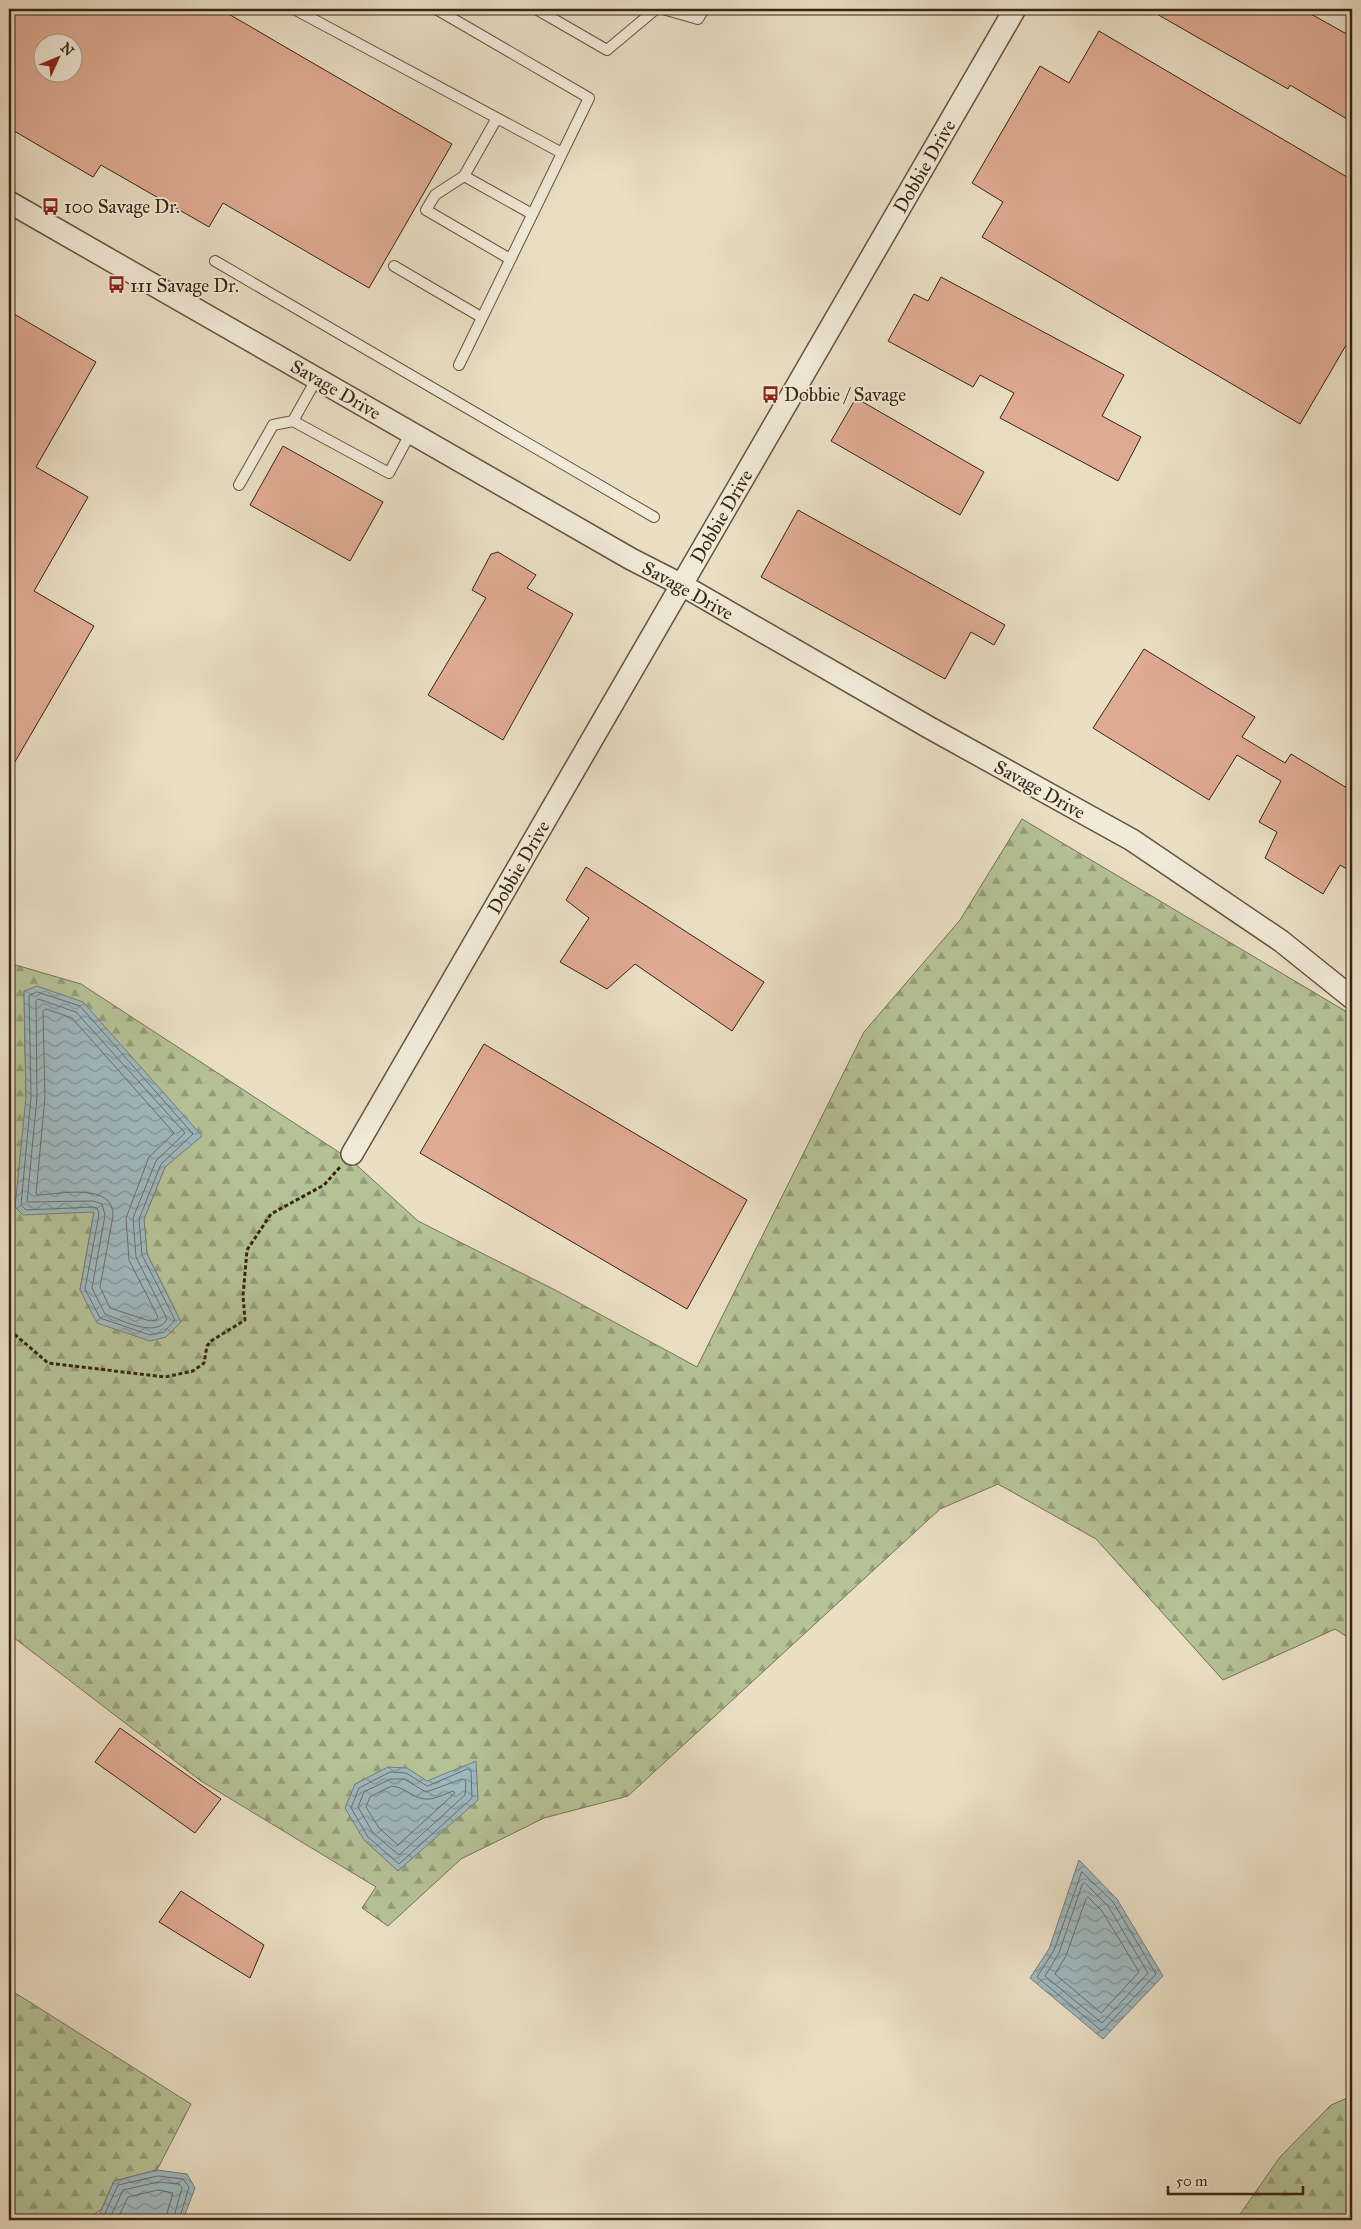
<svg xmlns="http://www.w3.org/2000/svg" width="1361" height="2229" font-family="'IM FELL Great Primer',serif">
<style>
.forest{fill:url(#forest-firs);stroke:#767354;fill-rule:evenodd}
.water{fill:url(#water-waves);stroke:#757d7a}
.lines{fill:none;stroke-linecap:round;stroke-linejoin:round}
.shore{stroke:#6b6e68;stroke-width:1}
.building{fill:#dfab93;stroke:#382411;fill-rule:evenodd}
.service-casing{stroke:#64533e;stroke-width:12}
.minor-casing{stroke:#64533e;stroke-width:24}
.path{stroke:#382411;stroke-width:3;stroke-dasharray:4 2.5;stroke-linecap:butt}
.service{stroke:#f1ead9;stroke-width:10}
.minor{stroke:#f1ead9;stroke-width:21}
.labels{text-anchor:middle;stroke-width:4;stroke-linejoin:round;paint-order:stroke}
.street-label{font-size:19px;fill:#382411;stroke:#f1ead9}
.poi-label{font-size:19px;fill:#382411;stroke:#f1ead9;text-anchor:start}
</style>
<defs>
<pattern id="forest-firs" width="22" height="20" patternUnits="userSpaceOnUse" patternTransform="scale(1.25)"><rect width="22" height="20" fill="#b5c296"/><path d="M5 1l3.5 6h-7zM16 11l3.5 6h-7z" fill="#949d79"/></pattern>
<pattern id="water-waves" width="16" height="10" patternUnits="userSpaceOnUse" patternTransform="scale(1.25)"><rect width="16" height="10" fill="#9eb9c0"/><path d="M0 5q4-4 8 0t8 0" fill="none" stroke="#82969b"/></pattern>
</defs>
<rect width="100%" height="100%" fill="#eadfc5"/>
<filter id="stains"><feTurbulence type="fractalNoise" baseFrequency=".004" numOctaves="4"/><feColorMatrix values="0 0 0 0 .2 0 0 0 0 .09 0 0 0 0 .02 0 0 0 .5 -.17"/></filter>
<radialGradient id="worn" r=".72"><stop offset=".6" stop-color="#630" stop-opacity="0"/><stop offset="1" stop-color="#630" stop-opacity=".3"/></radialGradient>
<!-- forest -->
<path class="forest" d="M1022 819 1352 1015V1640L1335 1629 1223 1680 1096 1539 998 1484 940 1509 628 1796 544 1818 461 1859 388 1926 362 1908 376 1887 201 1781 9 1634V963L81 984 351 1160 418 1221 557 1291 697 1367 864 1032 960 920ZM24 991 165 1167 144 1219 147 1254 181 1322 80 1290 94 1212 26 1097Z
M9 1989 191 2104 157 2170 114 2181 101 2210 85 2220H9Z
M1352 2096V2220H1236L1280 2157 1331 2105Z"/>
<!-- water -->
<path class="water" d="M37 986 83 1002 202 1136 165 1167 144 1219 147 1254 181 1322 166 1337 150 1341 97 1323 80 1290 94 1212 23 1215 15 1207 26 1097 24 991Z
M476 1761 478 1800 398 1871 364 1840 345 1808 355 1784 388 1767 407 1768 427 1781Z
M1079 1860 1117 1899 1163 1976 1103 2039 1030 1978 1049 1949Z
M157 2170 187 2174 195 2188 183 2220H97L114 2181Z"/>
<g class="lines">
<!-- shore -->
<path class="shore" d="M37 992 80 1006 193 1134 161 1164 139 1219 142 1255 175 1320 164 1332 150 1335 100 1318 85 1289 99 1214 97 1208 93 1207 26 1210 21 1205 31 1097 29 996Z
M38 999 76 1012 185 1133 156 1161 133 1218 136 1257 167 1319C157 1339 121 1320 105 1314L92 1288 105 1215 102 1204 93 1201 27 1202 37 1097 36 1001Z
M46 1009 72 1018 174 1133 149 1157 126 1218 129 1260 158 1317 156 1320 150 1321 110 1308 100 1287 113 1216C114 1182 60 1194 38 1195L36 1194 45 1097 43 1012Z
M468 1769 471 1771 472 1798 399 1864 368 1837 351 1808 359 1788 390 1772 406 1773 427 1786Z
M391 1779H404L426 1792 462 1779 466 1781 465 1795 399 1855 373 1833 358 1807 364 1792Z
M392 1786C406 1787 415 1801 430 1799 437 1798 445 1794 453 1791L455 1793 398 1845 379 1828 366 1807 370 1797Z
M1082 1872 1113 1902 1156 1974 1102 2031 1037 1977 1054 1950Z
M1085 1883 1108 1906 1148 1973 1102 2023 1045 1976 1059 1953 1082 1885Z
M1088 1897 1102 1911 1139 1972 1101 2013 1055 1974 1066 1956 1086 1899Z
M102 2220 118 2185 158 2176 183 2179 189 2187 179 2220
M109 2220 123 2190 158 2182 179 2184 182 2188 173 2220
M117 2220 128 2197 158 2190 173 2193 165 2220"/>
</g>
<!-- building -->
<path class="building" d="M9 9H220L452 144 369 288 223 203 209 227 101 165 93 177 9 128ZM42 42H72V72H42Z
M1148 9H1302L1352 37V122L1290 85 1288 89Z
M1099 31 1352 180V335L1300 424 982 237 1003 202 972 183 1040 66 1069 83Z
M941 277 1124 375 1102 416 1141 437 1118 481 1000 418 1014 393 980 375 973 387 888 341 914 294 928 301Z
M9 311 96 362 36 467 88 497 34 591 94 626 9 772Z
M856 398 984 472 960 515 831 441Z
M283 446 383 502 350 561 250 505Z
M798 510 1005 625 994 645 971 632 945 679 761 577Z
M498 552 536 575 527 588 573 614 503 740 428 695 486 598 472 590 491 554Z
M1144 649 1255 717 1242 737 1285 763 1291 754 1352 791V872L1340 865 1323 894 1265 858 1277 832 1259 822 1281 781 1237 755 1209 800 1093 728Z
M586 867 764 982 732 1031 635 964 607 989 560 962 589 918 566 900Z
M484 1044 747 1200 687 1309 420 1153Z
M120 1728 221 1799 195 1833 95 1762Z
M181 1891 264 1945 250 1978 159 1922Z"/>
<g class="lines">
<defs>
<path id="service" d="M294 9 562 153
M436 9 589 98 459 365
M536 9 607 50 656 9
M663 9 698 19 704 9
M497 118 464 176 532 214
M464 176 435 195 426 210 510 259
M215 261 654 517
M394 266 481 317
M317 378 293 421 389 473 411 432
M239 485 273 425 293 421"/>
<path id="minor" d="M9 202 631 559 682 585 930 728 1132 840 1281 941 1352 998
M352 1154 1015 9"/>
</defs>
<!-- service casing -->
<use href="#service" class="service-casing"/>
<!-- minor casing -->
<use href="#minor" class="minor-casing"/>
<!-- path -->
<path class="path" d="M9 1332H12L48 1363 165 1377 193 1371 204 1363 207 1346 211 1341 245 1320 243 1296 247 1250 271 1214 324 1185 340 1167"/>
<!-- service -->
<use href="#service" class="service"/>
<!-- minor -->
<use href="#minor" class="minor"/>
</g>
<!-- icons -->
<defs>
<symbol id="bus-bare" viewBox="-9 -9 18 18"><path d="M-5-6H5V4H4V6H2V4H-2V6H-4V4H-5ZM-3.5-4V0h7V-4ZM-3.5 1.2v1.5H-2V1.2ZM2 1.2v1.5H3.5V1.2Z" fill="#8f2418" stroke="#f1ead9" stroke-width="2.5" paint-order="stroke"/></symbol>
</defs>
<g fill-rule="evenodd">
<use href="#bus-bare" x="38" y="194" width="25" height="25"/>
<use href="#bus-bare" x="104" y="272" width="25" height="25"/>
<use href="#bus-bare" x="758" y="382" width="25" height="25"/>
</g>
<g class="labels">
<!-- street labels -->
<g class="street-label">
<text transform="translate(924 166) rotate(-60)" y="7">Dobbie Drive</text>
<text transform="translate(336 389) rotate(30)" y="7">Savage Drive</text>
<text transform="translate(721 516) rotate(-60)" y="7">Dobbie Drive</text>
<text transform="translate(688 590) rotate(29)" y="7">Savage Drive</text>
<text transform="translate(1040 789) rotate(29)" y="7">Savage Drive</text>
<text transform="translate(518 867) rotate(-60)" y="7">Dobbie Drive</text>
</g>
<!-- poi labels -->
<g class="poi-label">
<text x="64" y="213">100 Savage Dr.</text>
<text x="130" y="292">111 Savage Dr.</text>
<text x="784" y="401">Dobbie / Savage</text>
</g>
</g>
<!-- margin -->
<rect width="1361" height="2229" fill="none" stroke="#eadfc5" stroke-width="30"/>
<rect x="10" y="10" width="1341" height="2209" fill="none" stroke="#382411" stroke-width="2.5"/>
<rect x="15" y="15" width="1331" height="2199" fill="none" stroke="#382411"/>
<!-- north arrow -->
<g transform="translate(58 58) rotate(46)"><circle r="24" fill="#f1ead9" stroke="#a79b89"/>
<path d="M0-4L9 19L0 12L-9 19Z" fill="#8f2418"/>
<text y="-8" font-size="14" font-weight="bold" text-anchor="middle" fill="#382411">N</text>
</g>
<!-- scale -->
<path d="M1168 2186v8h135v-8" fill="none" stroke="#382411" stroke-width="2.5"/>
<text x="1176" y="2186" font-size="15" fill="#382411" stroke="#f1ead9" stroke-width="4" paint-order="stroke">50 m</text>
<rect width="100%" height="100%" filter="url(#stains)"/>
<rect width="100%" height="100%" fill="url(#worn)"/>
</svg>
